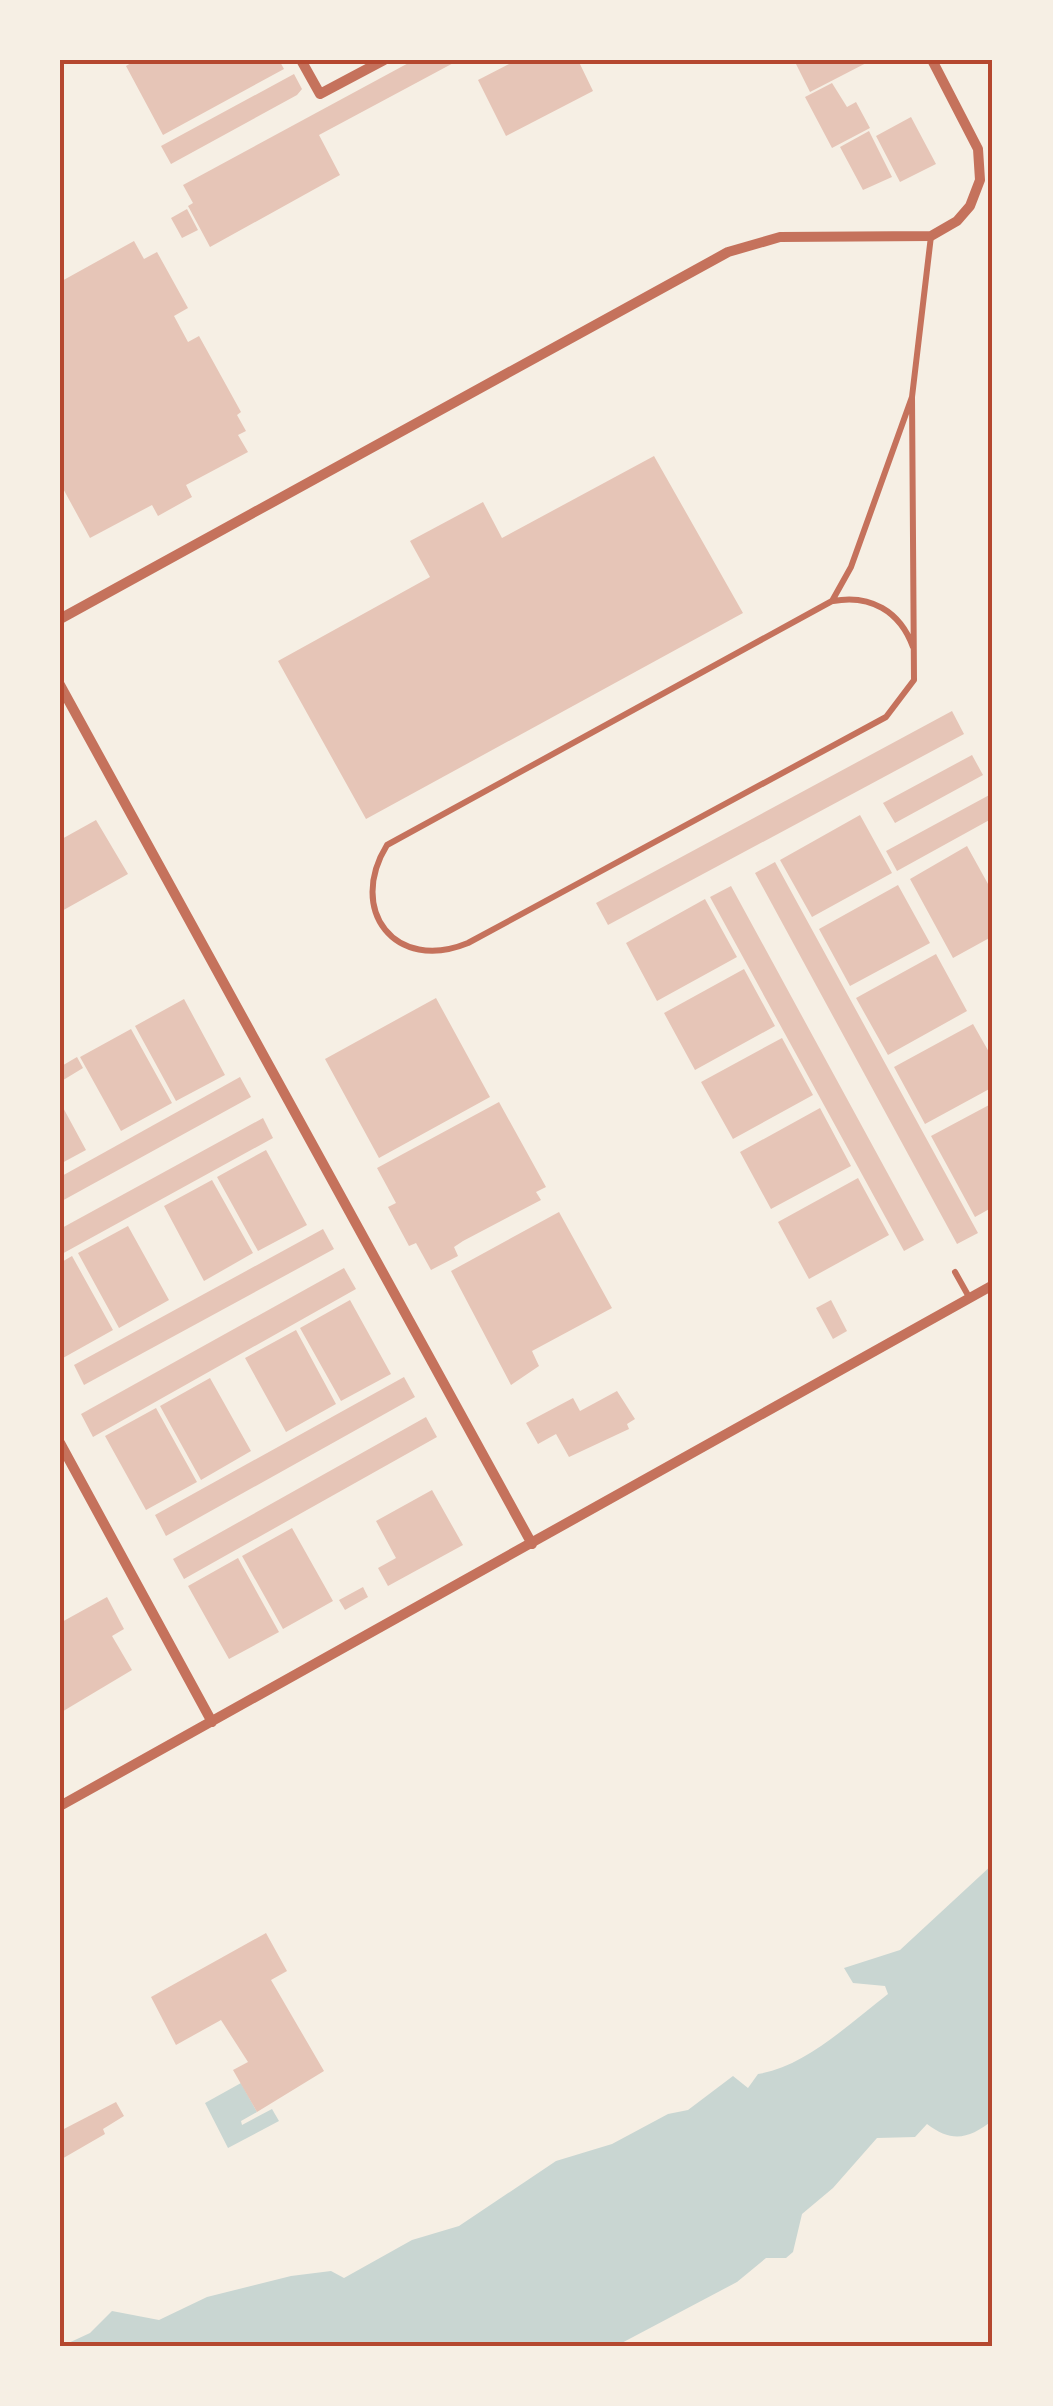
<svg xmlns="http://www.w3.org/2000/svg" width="1053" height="2406" font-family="'Source Sans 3',sans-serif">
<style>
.water{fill:#c9d6d2}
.building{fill:#e6c5b7}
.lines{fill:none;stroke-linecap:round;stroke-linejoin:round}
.service{stroke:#c5725c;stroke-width:6}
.minor{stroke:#c5725c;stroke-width:10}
.neatline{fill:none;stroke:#b5482f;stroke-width:4}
</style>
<rect width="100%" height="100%" fill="#f6efe4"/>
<!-- water -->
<path class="water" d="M993 1864V2120C969 2139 952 2143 927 2124L915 2137 877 2138 833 2188 802 2214 793 2252 786 2258H766L737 2282 616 2346H62L90 2333 112 2311 159 2320 207 2297 291 2276 331 2271 344 2278 412 2240 459 2226 556 2161 612 2144 668 2114 688 2110 733 2076 748 2088 758 2074C805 2067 850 2023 888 1994L885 1986 853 1983 844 1968 900 1950Z
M241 2083 257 2112 241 2121 242 2125 272 2109 279 2121 228 2148 205 2103Z"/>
<!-- building -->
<path class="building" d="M136 60H279L284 69 163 135 126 66Z
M414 60H459L319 135 340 175 210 247 188 206 193 203 183 185Z
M517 60H578L593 91 506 136 478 80Z
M794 60H872L810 92Z
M294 74 302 89 297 95 171 164 161 146Z
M832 83 847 107 856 102 870 128 832 148 805 97Z
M911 117 936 164 900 182 876 136Z
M869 131 892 177 863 190 840 147Z
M187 209 198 230 182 238 171 218Z
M134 241 144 259 157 252 188 308 174 316 188 342 199 336 241 412 237 415 246 431 238 435 248 452 186 485 192 497 158 516 152 505 90 538 60 483V282Z
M654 456 743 613 366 819 278 661 430 577 410 541 483 502 502 538Z
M952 711 964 734 608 925 596 903Z
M972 755 983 775 895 823 883 803Z
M993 793V818L897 871 886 851Z
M860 815 892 873 812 917 780 860Z
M96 820 128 874 60 912V840Z
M967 846 993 893V936L953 958 910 879Z
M775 862 978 1233 957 1244 755 873Z
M898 885 930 943 850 986 819 929Z
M731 886 924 1240 904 1251 710 897Z
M705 899 737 957 657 1001 626 943Z
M936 954 967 1011 888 1055 856 998Z
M744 969 775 1026 695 1070 664 1013Z
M436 998 490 1097 379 1158 325 1059Z
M184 999 225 1075 176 1101 135 1026Z
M973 1024 993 1059V1087L925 1124 894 1067Z
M131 1029 172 1103 121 1131 80 1057Z
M782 1038 813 1095 733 1139 701 1082Z
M77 1057 83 1068 60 1082V1067Z
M240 1077 251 1097 60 1202V1177Z
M60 1102 86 1150 60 1164Z
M499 1102 546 1187 536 1192 541 1200 463 1241 454 1247 458 1256 431 1270 416 1243 409 1246 388 1207 396 1203 377 1168Z
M989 1105 993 1112V1207L975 1217 931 1136Z
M820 1108 851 1166 771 1209 740 1152Z
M263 1118 273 1138 60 1255V1229Z
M266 1150 307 1225 258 1251 217 1177Z
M858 1178 889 1235 809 1279 778 1222Z
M212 1180 253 1253 204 1281 164 1206Z
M559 1212 612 1308 532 1351 539 1366 511 1385 451 1271Z
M128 1226 169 1300 119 1328 78 1253Z
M323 1229 334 1249 84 1385 74 1365Z
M72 1256 113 1330 63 1358 60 1263Z
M344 1268 356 1289 93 1437 81 1414Z
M350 1300 391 1374 341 1401 300 1328Z
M831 1300 847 1331 833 1339 816 1308Z
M296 1330 336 1404 286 1432 245 1358Z
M404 1377 415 1397 166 1536 155 1515Z
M210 1378 251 1451 201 1480 160 1406Z
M617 1391 635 1419 627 1424 629 1429 569 1457 556 1434 538 1444 526 1423 573 1398 580 1411Z
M156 1408 197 1482 146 1510 105 1436Z
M426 1417 437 1437 184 1579 173 1559Z
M432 1490 463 1545 388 1586 378 1568 396 1558 376 1521Z
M292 1528 333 1601 283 1629 242 1556Z
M238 1558 279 1632 229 1659 188 1586Z
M363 1587 368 1597 345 1610 339 1600Z
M107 1597 124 1629 112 1636 132 1670 60 1713V1623Z
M266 1933 287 1971 271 1980 324 2071 257 2112 233 2070 248 2062 221 2020 176 2045 151 1997Z
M116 2102 124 2116 103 2129 105 2134 60 2160V2131Z"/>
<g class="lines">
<!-- service -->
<path class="service" d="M912 397 851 567 832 601 387 845C347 910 395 973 468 943L886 717 914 680 912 397 931 236
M833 601C870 594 900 611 913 647
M955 1272 969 1297"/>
<!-- minor -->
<path class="minor" d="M301 60 320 94 384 60
M60 619 728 252 780 237 931 236 957 221 970 206 980 180 978 149 932 60
M60 685 532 1544
M60 1443 212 1722
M60 1806 993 1285"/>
</g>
<!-- border -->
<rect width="1053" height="2406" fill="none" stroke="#f6efe4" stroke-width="125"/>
<rect x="62" y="62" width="928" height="2282" class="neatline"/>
</svg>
